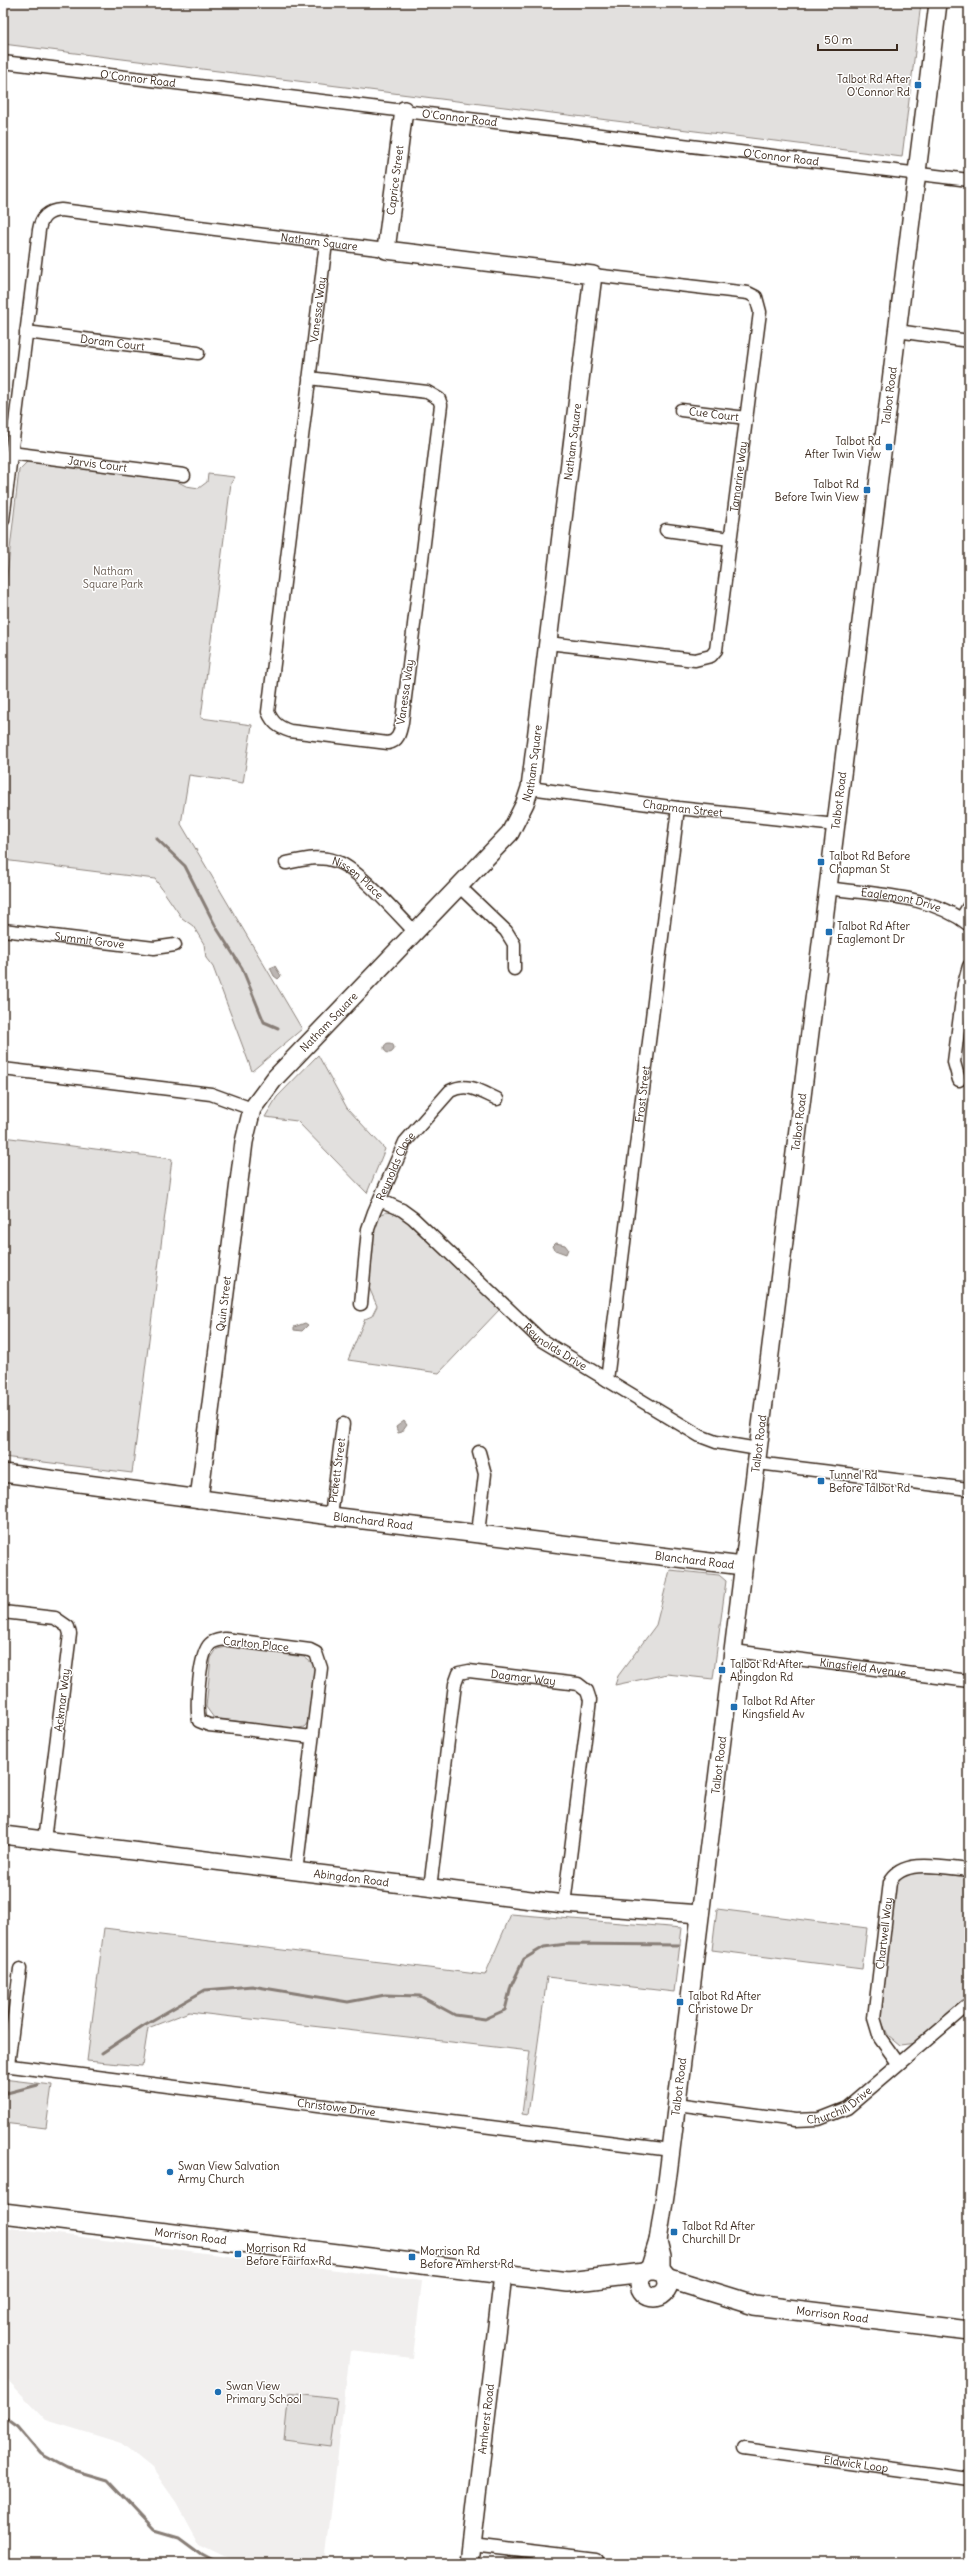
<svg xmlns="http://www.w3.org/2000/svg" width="972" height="2566" font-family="Delius,sans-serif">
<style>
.built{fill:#f1efee}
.green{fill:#e2e0de;stroke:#8e857e}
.water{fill:#bcb6b3;stroke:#887e77}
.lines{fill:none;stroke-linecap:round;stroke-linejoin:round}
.stream{stroke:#887e77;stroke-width:3}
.street-casing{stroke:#3b2a1e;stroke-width:15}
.secondary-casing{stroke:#3b2a1e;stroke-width:20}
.primary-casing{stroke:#3b2a1e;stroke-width:22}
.street{stroke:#fff;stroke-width:12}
.secondary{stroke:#fff;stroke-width:17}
.primary{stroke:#fff;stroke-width:19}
.poi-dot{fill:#1f6fb2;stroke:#fff;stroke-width:1.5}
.labels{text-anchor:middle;stroke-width:3;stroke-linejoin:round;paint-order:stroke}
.street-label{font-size:11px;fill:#3b2a1e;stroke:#fff}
.poi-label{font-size:11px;fill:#3b2a1e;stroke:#fff;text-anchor:start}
.park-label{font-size:11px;fill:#65584e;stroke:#fff}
</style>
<rect width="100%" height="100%" fill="#fff"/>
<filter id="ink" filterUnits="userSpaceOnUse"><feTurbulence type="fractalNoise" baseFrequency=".025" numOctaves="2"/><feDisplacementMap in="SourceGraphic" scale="8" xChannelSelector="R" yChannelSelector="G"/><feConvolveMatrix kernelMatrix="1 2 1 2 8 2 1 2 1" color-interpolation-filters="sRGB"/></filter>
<g filter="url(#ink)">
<!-- built -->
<path class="built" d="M3 2227 422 2281 413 2358 350 2351 325 2563H256L232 2560 199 2544 176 2502 152 2468 121 2443 46 2420 3 2375Z"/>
<!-- green -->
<path class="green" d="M3 3H921L902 157 3 44Z
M29 460 167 476 186 486 199 488 207 482 208 474 235 477 231 483 201 718 252 725 243 783 189 775 181 824 302 1029 252 1071 213 967 206 958 204 944 193 926 182 918 155 879 3 860V611L19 470Z
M318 1055 347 1108 385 1149 367 1193 297 1121 265 1117 277 1097Z
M3 1137 172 1159 132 1473 3 1457Z
M386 1212 396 1213 409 1221 500 1309 439 1373 348 1360 365 1319 372 1316 377 1306 368 1285 372 1237 378 1217Z
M670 1570 719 1575 726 1581 713 1679 667 1674 615 1685 618 1676 656 1625Z
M227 1647 304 1657 312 1663 316 1671 310 1720 304 1727 294 1729 214 1718 206 1707 211 1658 217 1649Z
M917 1872 969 1876V1998L916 2043 900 2045 888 2035 879 2016 896 1885 904 1875Z
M717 1909 867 1928 862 1969 712 1950Z
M511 1914 682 1928 674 1992 547 1977 528 2115 522 2114 530 2051 189 2012 148 2028 142 2066 87 2061 104 1928 485 1975Z
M3 2079 52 2085 46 2128 3 2123Z
M289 2393 337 2399 330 2446 284 2440Z"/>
<!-- water -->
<path class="water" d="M275 966 281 976 278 979 274 976 270 968Z
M384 1048a5 5 0 1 1 10 0a5 5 0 1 1-10 0Z
M556 1243 565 1245 568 1249 566 1254 555 1250 553 1246Z
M305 1323 308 1325 302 1331 294 1330V1327Z
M404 1421 407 1425 402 1432 398 1433 396 1427Z"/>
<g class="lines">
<!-- stream -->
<path class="stream" d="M156 838 185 866 216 927 242 968 264 1022 278 1028
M102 2053 144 2025 205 1990 252 1986 348 2002 385 1995 420 1996 455 2015 485 2019 505 2010 511 1986 524 1959 544 1947 566 1944 679 1945
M3 2094 38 2085
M3 2416 18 2427 41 2454 67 2468 108 2480 155 2530 179 2537 202 2554 219 2563"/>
<defs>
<g id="street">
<path id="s1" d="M3 62 969 180"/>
<path d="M897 331 969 341"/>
<path id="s2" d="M26 332 198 353"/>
<path id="s3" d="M309 378 427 392 439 399 441 405 402 722C400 732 399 741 388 743L290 731C278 727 273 723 268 712L326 243"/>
<path id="s4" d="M681 410 746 418"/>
<path id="s5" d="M11 453 184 475"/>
<path id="s6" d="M3 520 39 230C41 217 48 211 61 210L386 250"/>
<path d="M666 530 730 539"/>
<path id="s7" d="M548 643 695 660 711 656 716 650 760 312 756 297 748 293 593 275"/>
<path id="s8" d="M530 788 678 808 836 825"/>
<path id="s9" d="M286 863C303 860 319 855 335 861 357 867 396 913 414 931"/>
<path d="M460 887 506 931 514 944V969"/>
<path id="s10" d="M828 888C874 895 931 894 969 925"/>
<path d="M961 919 969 906"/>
<path id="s11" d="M3 930 154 948 175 945"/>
<path d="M3 1069 211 1094 252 1109"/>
<path d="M959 1080 954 1062 964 984 969 966"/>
<path id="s12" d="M380 1200 402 1210 413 1218 541 1340 700 1436 716 1442 758 1449"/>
<path id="s13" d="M361 1304 368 1229 374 1212 405 1142 450 1091C467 1082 480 1091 497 1099"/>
<path id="s14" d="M607 1380 678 808"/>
<path d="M757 1463 969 1489"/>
<path id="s15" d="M331 1516 343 1424"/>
<path d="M478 1533 485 1474 479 1452"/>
<path d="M3 1612 55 1618 68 1627 70 1634 44 1840"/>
<path id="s16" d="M734 1651 969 1681"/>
<path d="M296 1872 321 1668 316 1653 310 1650 225 1639C219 1640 214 1640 210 1644 199 1654 196 1706 199 1721L209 1725 312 1737"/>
<path id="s17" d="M430 1888 455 1684 459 1673 469 1671 578 1684 587 1691 590 1700 564 1904"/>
<path id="s18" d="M898 2063 880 2038 874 2018 890 1882C902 1857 946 1868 969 1870"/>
<path id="s19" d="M3 2065 671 2150"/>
<path d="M8 2065 20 1969"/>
<path id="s20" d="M677 2104 795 2120 819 2119 847 2108 969 2004"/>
<path id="s21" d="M744 2449 969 2479"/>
<path d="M471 2545 597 2560"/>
</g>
<g id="secondary">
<path id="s22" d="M3 1473 331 1516 743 1566"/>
<path id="s23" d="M199 1499 244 1142 252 1109 275 1078 510 833 525 803 530 788 593 275 386 250 404 110"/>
<path id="s24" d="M3 1835 564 1904 700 1914"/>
<path d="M658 2241 662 2257V2272"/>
<path id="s25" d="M649 2270 658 2241 667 2182 938 3"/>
<path id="s26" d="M469 2563 503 2275"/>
</g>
<g id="primary">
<path id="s27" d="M3 2213 568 2282 644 2273"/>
<circle cx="654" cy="2283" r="14"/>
<path id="s28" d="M667 2278 754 2305 969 2331"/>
</g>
</defs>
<!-- street casing -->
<use href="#street" class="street-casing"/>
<!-- secondary casing -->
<use href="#secondary" class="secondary-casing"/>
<!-- primary casing -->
<use href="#primary" class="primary-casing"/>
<!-- street -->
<use href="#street" class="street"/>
<!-- secondary -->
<use href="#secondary" class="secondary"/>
<!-- primary -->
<use href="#primary" class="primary"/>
</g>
</g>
<!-- markers -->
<g class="poi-dot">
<rect x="914" y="81" width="8" height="8" rx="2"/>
<rect x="885" y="443" width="8" height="8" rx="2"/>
<rect x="863" y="486" width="8" height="8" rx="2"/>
<rect x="817" y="858" width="8" height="8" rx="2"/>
<rect x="825" y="928" width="8" height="8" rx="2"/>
<rect x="817" y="1477" width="8" height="8" rx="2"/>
<rect x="718" y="1666" width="8" height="8" rx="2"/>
<rect x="730" y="1703" width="8" height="8" rx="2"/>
<rect x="676" y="1998" width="8" height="8" rx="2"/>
<circle cx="170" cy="2172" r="4"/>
<rect x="670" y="2228" width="8" height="8" rx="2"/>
<rect x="234" y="2250" width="8" height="8" rx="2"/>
<rect x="408" y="2253" width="8" height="8" rx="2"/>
<circle cx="218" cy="2392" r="4"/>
</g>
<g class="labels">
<!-- street labels -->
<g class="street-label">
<text dy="4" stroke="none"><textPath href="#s1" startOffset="136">O'Connor Road</textPath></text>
<text dy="4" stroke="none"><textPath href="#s1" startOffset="460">O'Connor Road</textPath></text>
<text dy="4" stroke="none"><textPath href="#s1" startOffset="784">O'Connor Road</textPath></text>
<text dy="4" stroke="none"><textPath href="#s23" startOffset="1617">Caprice Street</textPath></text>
<text dy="4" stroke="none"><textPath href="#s6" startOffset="585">Natham Square</textPath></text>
<text dy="4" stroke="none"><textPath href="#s3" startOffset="1020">Vanessa Way</textPath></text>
<text dy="4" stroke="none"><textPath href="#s2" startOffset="87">Doram Court</textPath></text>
<text dy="4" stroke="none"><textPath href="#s25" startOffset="1890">Talbot Road</textPath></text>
<text dy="4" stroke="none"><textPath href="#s4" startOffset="33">Cue Court</textPath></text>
<text dy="4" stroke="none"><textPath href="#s23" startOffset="1170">Natham Square</textPath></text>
<text dy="4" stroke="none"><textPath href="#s5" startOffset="87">Jarvis Court</textPath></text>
<text dy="4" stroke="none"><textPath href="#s7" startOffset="347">Tamarine Way</textPath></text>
<text transform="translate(405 692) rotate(-82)" y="4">Vanessa Way</text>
<text dy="4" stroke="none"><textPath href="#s23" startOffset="846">Natham Square</textPath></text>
<text dy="4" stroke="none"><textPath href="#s25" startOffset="1482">Talbot Road</textPath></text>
<text dy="4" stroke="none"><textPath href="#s8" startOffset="154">Chapman Street</textPath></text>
<text dy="4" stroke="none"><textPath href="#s9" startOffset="78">Nissen Place</textPath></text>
<text dy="4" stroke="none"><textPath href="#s10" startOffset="74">Eaglemont Drive</textPath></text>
<text dy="4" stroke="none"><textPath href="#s11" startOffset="87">Summit Grove</textPath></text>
<text dy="4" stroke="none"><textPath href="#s23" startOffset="510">Natham Square</textPath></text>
<text dy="4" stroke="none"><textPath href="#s14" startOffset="288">Frost Street</textPath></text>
<text dy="4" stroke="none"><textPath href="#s25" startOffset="1158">Talbot Road</textPath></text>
<text dy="4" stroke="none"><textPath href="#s13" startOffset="144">Reynolds Close</textPath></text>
<text dy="4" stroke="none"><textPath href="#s23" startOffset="197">Quin Street</textPath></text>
<text dy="4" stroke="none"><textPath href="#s12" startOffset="230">Reynolds Drive</textPath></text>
<text dy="4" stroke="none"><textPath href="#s25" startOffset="834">Talbot Road</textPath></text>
<text dy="4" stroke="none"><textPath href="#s15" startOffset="46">Pickett Street</textPath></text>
<text dy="4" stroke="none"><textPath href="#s22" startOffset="373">Blanchard Road</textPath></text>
<text dy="4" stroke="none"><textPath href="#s22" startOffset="697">Blanchard Road</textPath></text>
<text transform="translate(256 1644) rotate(6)" y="4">Carlton Place</text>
<text dy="4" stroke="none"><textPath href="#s16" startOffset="130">Kingsfield Avenue</textPath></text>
<text dy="4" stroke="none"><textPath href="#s17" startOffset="282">Dagmar Way</textPath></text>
<text transform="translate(62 1700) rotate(-83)" y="4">Ackmar Way</text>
<text dy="4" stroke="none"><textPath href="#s25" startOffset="510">Talbot Road</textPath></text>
<text dy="4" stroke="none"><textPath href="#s24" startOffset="351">Abingdon Road</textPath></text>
<text dy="4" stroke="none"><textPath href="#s18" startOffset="137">Chartwell Way</textPath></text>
<text dy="4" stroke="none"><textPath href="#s25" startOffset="186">Talbot Road</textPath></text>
<text dy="4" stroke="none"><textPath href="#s20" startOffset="167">Churchill Drive</textPath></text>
<text dy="4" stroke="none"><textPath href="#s19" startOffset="336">Christowe Drive</textPath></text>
<text dy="4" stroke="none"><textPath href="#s27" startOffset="189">Morrison Road</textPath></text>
<text dy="4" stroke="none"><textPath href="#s28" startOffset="170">Morrison Road</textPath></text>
<text dy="4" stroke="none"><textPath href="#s26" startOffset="145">Amherst Road</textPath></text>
<text dy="4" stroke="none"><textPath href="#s21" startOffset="113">Eldwick Loop</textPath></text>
</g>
<!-- poi labels -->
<g class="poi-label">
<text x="910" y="83" text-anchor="end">Talbot Rd After<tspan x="910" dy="13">O'Connor Rd</tspan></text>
<text x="881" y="445" text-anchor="end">Talbot Rd<tspan x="881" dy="13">After Twin View</tspan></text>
<text x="859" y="488" text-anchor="end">Talbot Rd<tspan x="859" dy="13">Before Twin View</tspan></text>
<text x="829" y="860">Talbot Rd Before<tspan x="829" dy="13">Chapman St</tspan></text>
<text x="837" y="930">Talbot Rd After<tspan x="837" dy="13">Eaglemont Dr</tspan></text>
<text x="829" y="1479">Tunnel Rd<tspan x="829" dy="13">Before Talbot Rd</tspan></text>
<text x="730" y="1668">Talbot Rd After<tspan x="730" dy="13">Abingdon Rd</tspan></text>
<text x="742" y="1705">Talbot Rd After<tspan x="742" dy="13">Kingsfield Av</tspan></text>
<text x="688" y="2000">Talbot Rd After<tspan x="688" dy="13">Christowe Dr</tspan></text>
<text x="178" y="2170">Swan View Salvation<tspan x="178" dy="13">Army Church</tspan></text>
<text x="682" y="2230">Talbot Rd After<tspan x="682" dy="13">Churchill Dr</tspan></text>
<text x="246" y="2252">Morrison Rd<tspan x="246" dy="13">Before Fairfax Rd</tspan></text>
<text x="420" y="2255">Morrison Rd<tspan x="420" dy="13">Before Amherst Rd</tspan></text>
<text x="226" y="2390">Swan View<tspan x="226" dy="13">Primary School</tspan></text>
</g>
<!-- park labels -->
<g class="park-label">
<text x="113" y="575">Natham<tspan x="113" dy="13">Square Park</tspan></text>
</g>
</g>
<!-- margin -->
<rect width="972" height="2566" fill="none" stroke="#fff" stroke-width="16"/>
<rect x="8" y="8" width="956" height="2550" fill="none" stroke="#3b2a1e" stroke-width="1.5" filter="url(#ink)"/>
<!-- scale -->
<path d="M818 44v6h79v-6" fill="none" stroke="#3b2a1e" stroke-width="2"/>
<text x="824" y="44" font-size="12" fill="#3b2a1e" stroke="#ffffff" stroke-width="3" paint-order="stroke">50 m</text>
</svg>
